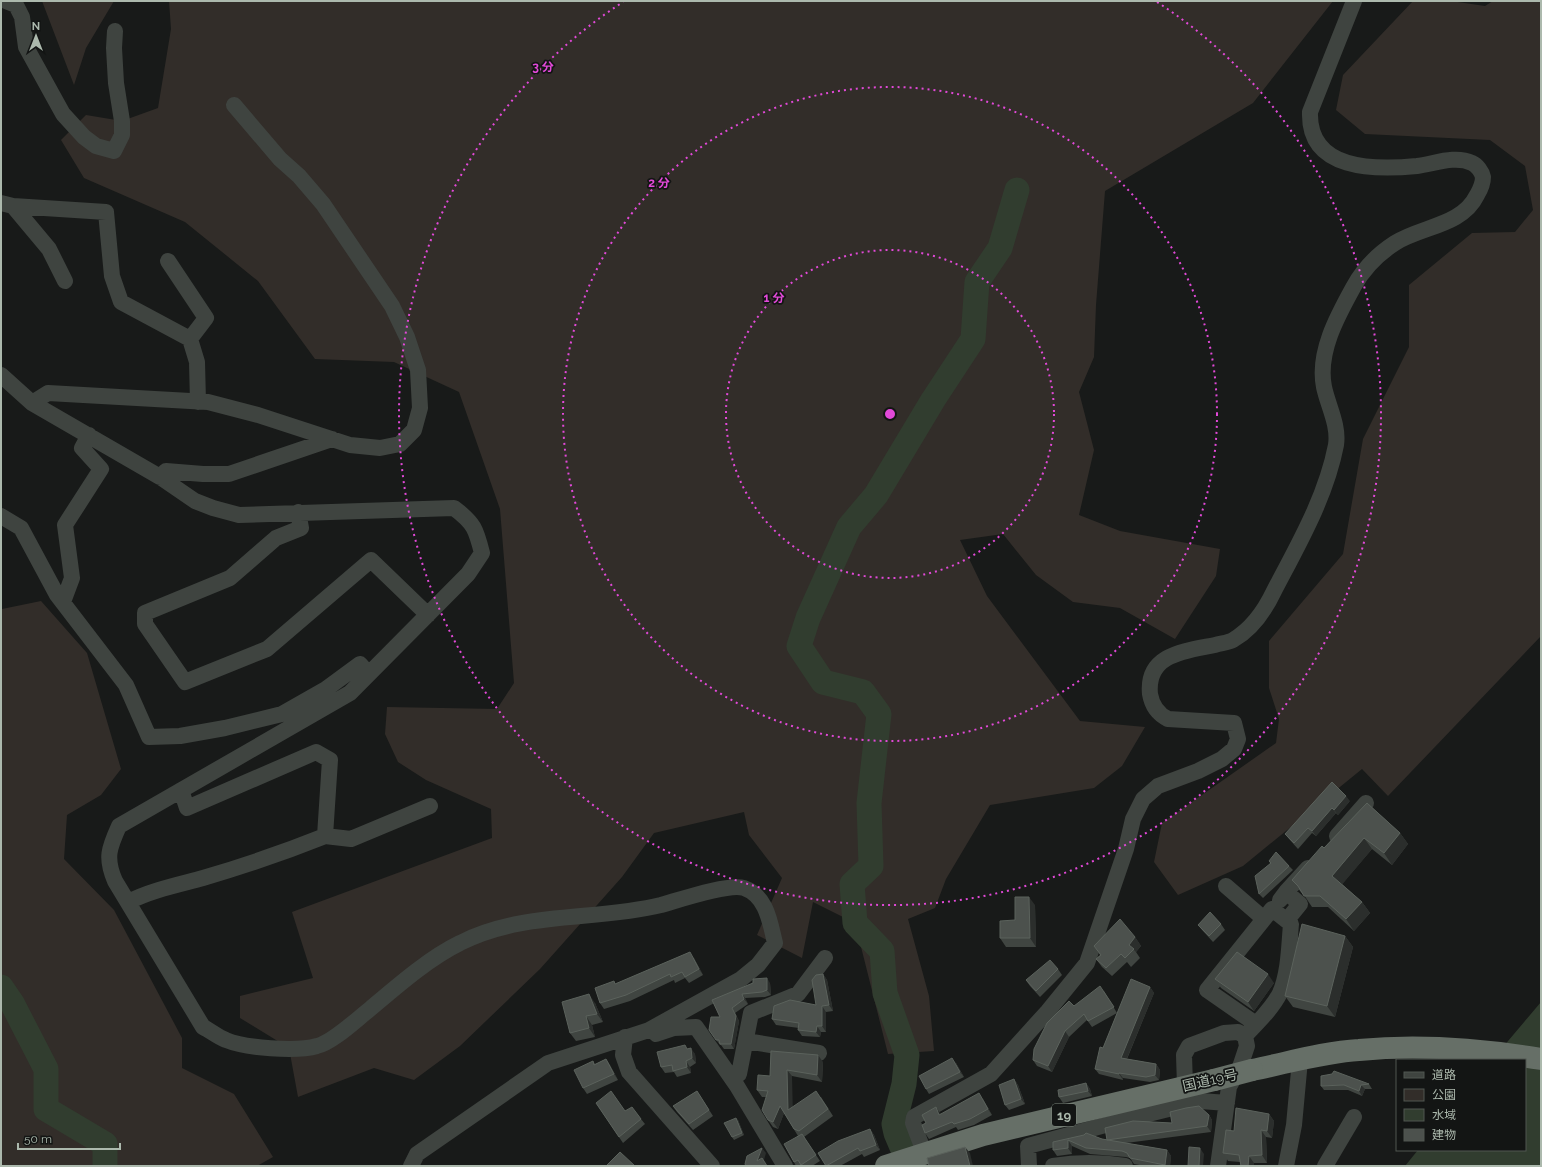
<svg xmlns="http://www.w3.org/2000/svg" width="1542" height="1167" font-family="Raleway,'Noto Sans JP',sans-serif">
<style>
.green{fill:#322d29}
.water{fill:#313d2f}
.lines{fill:none;stroke-linecap:round;stroke-linejoin:round}
.river{stroke:#313d2f;stroke-width:25}
.minor{stroke:#3f4440;stroke-width:16}
.highway{stroke:#666f67;stroke-width:22}
.highway-bridge{stroke:#666f67;stroke-width:22}
.wall{fill:#404541}
.shaded-wall{fill:#2b2e2c}
.building{fill:#4c514d;stroke:#5b625c}
.ring{fill:none;stroke:#e249d8;stroke-width:2;stroke-dasharray:2 4}
.labels{text-anchor:middle;stroke-width:3.5;stroke-linejoin:round;paint-order:stroke}
.shield{fill:#131514;stroke:#7e887f;stroke-width:1}
.shield-label{font-size:13px;font-weight:bold;fill:#acb9ad}
.street-label{font-size:14px;fill:#acb9ad;stroke:#131514}
.centre{fill:#e249d8;stroke:#131514;stroke-width:2}
.ring-label{font-size:12px;text-anchor:middle;font-weight:bold;fill:#e249d8;stroke:#131514;stroke-width:3.5;stroke-linejoin:round;paint-order:stroke}
</style>
<rect width="100%" height="100%" fill="#181a19"/>
<!-- green -->
<path class="green" d="M42 1H114L86 48 74 85Z
M169 1H1333L1253 103 1105 191 1096 305 1094 357 1079 392 1094 450 1079 515 1120 531 1220 549 1216 576 1175 639 1120 608 1073 602 1036 575 1003 534 960 540 987 596 1080 721 1145 727 1122 766 1094 788 990 805 946 879 935 908 908 919 929 996 934 1051 888 1054 855 923 813 902 802 958 757 935 782 878 749 835 744 812 654 833 622 877 540 969 460 1046 414 1080 374 1068 298 1097 289 1048 240 1018V996L313 978 292 912 492 838 491 809 426 780 398 762 385 734 387 707 497 709 514 683 500 509 459 392 394 362 315 359 258 281 185 222 84 178 61 140 86 115 122 121 158 108 171 29Z
M1413 1H1451L1485 6 1493 1H1541V636L1388 796 1362 769 1243 866 1178 895 1154 862 1162 823 1276 743 1279 719 1269 688V641L1343 554 1363 439 1409 347V285L1472 233 1515 232 1533 210 1525 166 1490 140 1365 134 1336 110 1343 75Z
M41 601 87 653 121 769 101 795 67 815 64 859 114 910 182 1038V1068L234 1094 273 1157 257 1166H1V607L2 609Z"/>
<!-- water -->
<path class="water" d="M1541 1002V1166H1405L1418 1150H1525V1060H1492Z"/>
<g class="lines">
<!-- river -->
<path class="river" d="M1 987 12 1003 46 1069V1109L105 1144V1166
M910 1166 896 1133 894 1124 904 1084 907 1055 885 993 882 951 855 923 852 884 871 866 869 803 879 714 863 692 823 682 799 646 808 618 849 527 876 495 933 400 973 339 977 282 1000 248 1017 190"/>
<!-- minor -->
<path class="minor" d="M6 1 16 5 22 17 26 47 63 114 84 137 96 146 114 151 122 135V121L116 83 114 48 115 31
M1 203 13 206 106 212 112 276 121 302 190 339 197 362 198 402
M13 206 49 249 65 281
M168 261 206 318 190 339
M1 375 32 403 160 477 195 501 213 508 239 515 454 508C474 523 476 529 482 553L468 574 350 693 119 826C109 848 105 858 115 881L203 1027C211 1031 218 1037 226 1040 245 1048 296 1052 317 1046 332 1043 357 1019 370 1009 396 987 429 958 460 943 522 911 596 921 661 905 679 900 729 883 744 888 767 896 770 923 775 943L758 965 741 979 649 1030 548 1063 417 1154 411 1166
M32 403 48 393 208 402 258 415 350 445 380 448 400 444 414 430 420 408 418 370 407 337 392 306 323 204 299 176 280 159 234 105
M160 477 166 471 203 474H229L332 439
M298 512 301 528 276 538 230 578 145 613V624L185 682 267 649 371 560 428 615
M1 516 21 528 57 595 126 685 149 737 180 736 225 728 282 714 326 689 360 664 369 674
M63 602 72 578 65 525 101 469 82 448 89 435
M181 790 187 808 316 752 330 760 325 836 351 839 430 806
M1337 836 1366 803
M1226 886 1264 919
M1286 892 1308 868
M1280 900 1286 892 1300 904 1287 920
M128 902C152 890 177 885 203 878 244 866 285 852 325 836
M656 1034 674 1028 696 1027 737 1086 785 1166
M1245 1036C1257 1023 1272 1009 1280 993 1289 972 1289 946 1291 924L1272 909 1207 990 1256 1024
M625 1037 623 1055 629 1072 712 1166
M746 1041 819 1053
M732 1078 739 1074 751 1013 798 994 825 958
M1185 1086 1184 1055 1189 1046 1224 1033 1238 1032 1245 1036 1247 1046 1240 1067 1229 1087 1218 1166
M924 1152 913 1123 914 1117 991 1074 1048 1011 1087 963 1126 849 1133 819 1143 799 1158 786 1198 771 1222 759 1234 749 1238 739 1234 723 1168 719C1158 714 1152 706 1150 694 1146 654 1185 651 1215 645 1221 643 1228 643 1233 640 1252 629 1265 610 1274 591 1298 545 1326 497 1336 445 1339 425 1328 406 1324 387 1317 352 1338 315 1354 286 1364 268 1378 254 1395 243 1422 226 1462 226 1477 195 1480 190 1483 183 1483 177 1482 172 1477 165 1472 163 1455 155 1434 164 1417 166 1375 170 1308 171 1310 112L1354 1
M1029 1166 1028 1146 1120 1121 1201 1101 1227 1103
M1053 1166C1077 1162 1101 1162 1125 1166
M1286 1166 1294 1125 1300 1060
M1325 1166 1354 1117"/>
<!-- highway -->
<path class="highway" d="M1252 1070C1287 1063 1324 1052 1359 1050 1421 1044 1481 1049 1541 1059
M886 1166 983 1135 1214 1080"/>
<!-- highway-bridge -->
<path class="highway-bridge" d="M1214 1080 1252 1070"/>
</g>
<!-- wall -->
<path class="wall" d="M1350 801 1338 815 1336 813 1316 836 1312 833 1298 849 1289 839 1285 834Z
M1367 803 1400 833 1408 844 1392 865 1372 849 1342 884 1362 902 1370 913 1354 931 1328 907H1312L1304 895 1300 891 1292 880 1324 848Z
M1269 861 1289 866 1293 870 1263 898 1259 894 1270 863Z
M1035 905 1036 947H1006L1000 938 1015 920Z
M1221 924 1225 930 1213 942 1202 930 1198 925Z
M1345 936 1353 947 1335 1017 1293 1007 1285 996Z
M1135 937 1141 946 1136 952 1140 958 1131 967 1127 962 1112 976 1102 967 1096 959 1100 955 1094 946Z
M694 958 703 975 689 983 685 978 675 983 674 980 630 1001 604 1009 600 1003 616 984Z
M1058 969 1062 975 1040 997 1030 986 1026 980Z
M823 974 827 980 833 1011 826 1012V1032H821L820 1037 802 1036 798 1030 799 1028 776 1025 772 1019 816 1005Z
M1215 979 1274 983 1254 1011 1221 988Z
M753 983H770L771 995 765 997 745 998 748 1004 735 1013 739 1021 734 1049H724L721 1045H720L709 1030 720 1017 712 1000Z
M1150 987 1154 993 1127 1059 1156 1064 1160 1070 1159 1080 1150 1082 1123 1078V1080L1099 1074 1095 1069 1117 1013 1092 1027 1087 1020 1069 1037 1052 1072 1037 1066 1033 1060 1074 1006 1104 991 1117 1013Z
M595 1003 603 1022 592 1025 595 1037 576 1041 570 1033Z
M688 1049 695 1054 696 1063 690 1067 691 1073 677 1077 674 1072 665 1073 661 1067Z
M771 1051 823 1062 822 1082 792 1076V1107L821 1097 833 1116 804 1137 820 1161 812 1166H796L794 1162 798 1136 784 1113 778 1129 773 1127 768 1120 766 1097H762L757 1090 770 1076Z
M606 1059 610 1065 618 1080 587 1094 583 1088 593 1061 595 1064Z
M956 1063 964 1077 929 1094 926 1089Z
M1014 1079 1018 1085 1025 1104 1009 1110 1005 1105Z
M1086 1083 1090 1089 1092 1096 1063 1103 1059 1097Z
M1369 1084 1372 1089H1365L1362 1096 1348 1090H1324L1321 1086Z
M697 1091 713 1116 693 1130 677 1112 673 1106Z
M983 1099 992 1115 974 1125 958 1130 956 1127 929 1139 925 1133 940 1113 941 1115Z
M596 1103 625 1111 641 1119 645 1124 623 1143Z
M1269 1114 1274 1121 1272 1138 1266 1137 1267 1163H1254V1166H1241L1240 1162 1228 1161 1223 1153 1234 1131Z
M1209 1115 1212 1120 1211 1132 1126 1143 1167 1150 1171 1156 1170 1166H1145L1134 1164 1130 1158 1126 1157 1090 1154 1072 1146V1154L1057 1156 1053 1150V1142L1084 1135 1107 1140 1172 1123Z
M738 1120 744 1135 734 1140 732 1137Z
M870 1129 874 1135 880 1150 864 1157 862 1154 840 1166H826Z"/>
<!-- shaded-wall -->
<path class="shaded-wall" d="M1346 796 1350 801 1338 815 1334 810Z
M1332 808 1336 813 1316 836 1312 831Z
M1400 833 1408 844 1392 865 1384 853Z
M1364 838 1372 849 1340 887 1332 876Z
M1029 897 1035 905 1036 947 1030 938Z
M1362 902 1370 913 1354 931 1346 919Z
M1345 936 1353 947 1335 1017 1327 1006Z
M1135 937 1141 946 1136 952 1129 945Z
M690 952 694 958 703 975 699 969Z
M823 974 827 980 833 1011 829 1005Z
M1268 974 1274 983 1254 1011 1248 1002Z
M767 978 770 983 771 995 767 990Z
M1150 987 1154 993 1125 1063 1121 1058Z
M589 994 595 1003 603 1022 597 1014Z
M742 994 745 998 748 1004 744 999Z
M822 1006 826 1012V1032L822 1026Z
M732 1008 735 1013 739 1021 734 1049 731 1044Z
M586 1016 592 1025 595 1037 589 1028Z
M817 1026 821 1032 820 1037 816 1032Z
M1065 1031 1069 1037 1052 1072 1048 1066Z
M691 1048 695 1054 696 1063 692 1058Z
M818 1055 823 1062 822 1082 817 1075Z
M952 1058 956 1063 964 1077 960 1072Z
M606 1059 610 1065 618 1080 614 1074Z
M686 1061 690 1067 691 1073 687 1067Z
M1156 1064 1160 1070 1159 1080 1155 1075Z
M787 1070 792 1076 793 1117 788 1110Z
M1119 1073 1123 1078V1080L1119 1074Z
M1014 1079 1018 1085 1025 1104 1021 1099Z
M1086 1083 1090 1089 1092 1096 1088 1091Z
M1361 1085 1365 1089 1362 1096 1359 1091Z
M979 1093 983 1099 992 1115 988 1109Z
M780 1106 784 1113 778 1129 773 1122Z
M936 1107 940 1113 943 1121 939 1115Z
M1269 1114 1274 1121 1272 1138 1267 1131Z
M1209 1115 1212 1120 1211 1132 1207 1126Z
M736 1118 738 1120 744 1135 742 1133Z
M870 1129 874 1135 880 1150 876 1145Z
M1261 1130 1266 1137 1267 1163 1262 1155Z
M1068 1140 1072 1146V1154L1068 1148Z
M965 1147 970 1153 973 1166H970Z
M762 1148 766 1153 764 1160 768 1166 757 1161Z
M1200 1148 1204 1154 1203 1166H1199Z
M1167 1150 1171 1156 1170 1166H1166L1165 1165Z
M1249 1156 1254 1163V1166H1248Z"/>
<!-- building -->
<path class="building" d="M1332 782 1346 796 1334 810 1332 808 1312 831 1308 828 1294 843 1285 834Z
M1367 803 1400 833 1384 853 1364 838 1332 876 1362 902 1346 919 1320 896H1304L1298 886 1292 880 1322 846 1324 848Z
M1276 852 1289 866 1259 894 1255 876 1271 863 1269 861Z
M1015 897H1029L1030 938H1000V921L1015 920Z
M1210 912 1221 924 1209 936 1198 925Z
M1120 919 1135 937 1129 945 1134 949 1125 958 1121 954 1106 968 1096 959 1101 955 1094 946Z
M1302 924 1345 936 1327 1006 1285 996Z
M690 952 699 969 685 977 682 972 671 977 670 974 626 995 600 1003 595 988 614 981 615 984Z
M1237 952 1268 974 1248 1002 1215 979Z
M1050 960 1058 969 1036 991 1026 980Z
M823 974 829 1005 822 1006V1026H817L816 1032 798 1030 799 1023 772 1019 774 1006 790 1000 816 1005 812 980 816 975Z
M767 978V990L762 992 742 994 744 999 732 1008 736 1016 731 1044H720L719 1040H716L709 1030 711 1017H720L712 1000 753 983V979Z
M1131 979 1150 987 1121 1058 1156 1064 1155 1075 1146 1077 1119 1073V1074L1095 1069 1100 1047 1103 1048Z
M1100 986 1114 1007 1088 1021 1084 1014 1065 1031 1048 1066 1033 1060 1034 1049 1047 1023 1069 1001 1074 1006Z
M589 994 597 1014 586 1016 589 1028 570 1033 562 1002Z
M685 1045 687 1049 691 1048 692 1058 686 1061 687 1067 673 1071 672 1065 661 1067 657 1052Z
M771 1051 818 1055 817 1075 787 1070 788 1110 816 1091 828 1109 799 1131 794 1129 780 1106 773 1122 768 1120 762 1110 768 1091 757 1090 758 1075 770 1076Z
M952 1058 960 1072 926 1089 919 1076Z
M606 1059 614 1074 583 1088 574 1070 593 1061 594 1065Z
M1334 1071 1369 1084 1361 1085 1359 1091 1344 1085 1321 1086V1076L1332 1074Z
M1014 1079 1021 1099 1005 1105 999 1085Z
M1086 1083 1088 1091 1059 1097 1058 1090Z
M611 1091 625 1111 632 1107 641 1119 619 1137 596 1103Z
M697 1091 709 1110 689 1124 673 1106Z
M979 1093 988 1109 970 1119 954 1124 952 1122 925 1133 922 1125 926 1123 922 1115 936 1107 939 1115Z
M1199 1106 1209 1115 1207 1126 1107 1140 1105 1128 1133 1121 1172 1123 1170 1112 1186 1108Z
M1236 1108 1269 1114 1267 1131 1261 1130 1262 1155 1249 1156 1248 1166H1241L1239 1155 1223 1153 1226 1130 1234 1131Z
M736 1118 742 1133 732 1137 724 1123Z
M870 1129 876 1145 860 1151 858 1148 826 1166 818 1153 838 1141Z
M1086 1133 1102 1139 1167 1150 1165 1165 1130 1158 1127 1153 1122 1151 1086 1148 1068 1140V1148L1053 1150V1142L1084 1135Z
M802 1134 816 1155 801 1165 798 1160 794 1162 784 1144Z
M965 1147 970 1166H929L927 1158Z
M1189 1147 1200 1148 1199 1166H1188Z
M762 1148 757 1161 762 1158 767 1166H746L745 1164 747 1156Z
M620 1152 635 1166H606Z"/>
<!-- distance rings -->
<g class="ring">
<circle cx="890" cy="414" r="164"/>
<circle cx="890" cy="414" r="327"/>
<path d="M1157 2A491 491 0 1 1 623 2"/>
</g>
<g class="labels">
<!-- shield labels -->
<rect class="shield" x="1052" y="1104" width="24" height="22" rx="3"/>
<g class="shield-label">
<text x="1064" y="1120">19</text>
</g>
<!-- street labels -->
<g class="street-label">
<text transform="translate(1210 1080) rotate(-13)" y="5">国道19号</text>
</g>
</g>
<circle cx="890" cy="414" r="6" class="centre"/>
<g class="ring-label">
<text x="543" y="71">3 分</text>
<text x="659" y="187">2 分</text>
<text x="774" y="302">1 分</text>
</g>
<!-- border -->
<rect width="1542" height="1167" fill="none" stroke="#acb9ad" stroke-width="4"/>
<!-- legend -->
<rect x="1396" y="1059" width="130" height="92" fill="#131514" stroke="#505751"/>
<rect x="1404" y="1072" width="20" height="6" fill="#3f4440" stroke="#505751"/>
<text x="1432" y="1079" font-size="12" fill="#acb9ad">道路</text>
<rect x="1404" y="1089" width="20" height="12" fill="#322d29" stroke="#505751"/>
<text x="1432" y="1099" font-size="12" fill="#acb9ad">公園</text>
<rect x="1404" y="1109" width="20" height="12" fill="#313d2f" stroke="#505751"/>
<text x="1432" y="1119" font-size="12" fill="#acb9ad">水域</text>
<rect x="1404" y="1129" width="20" height="12" fill="#4c514d" stroke="#505751"/>
<text x="1432" y="1139" font-size="12" fill="#acb9ad">建物</text>
<!-- north arrow -->
<g transform="translate(36 36)" stroke="#131514" stroke-width="3" paint-order="stroke">
<path d="M0-3L7 15L0 10L-7 15Z" fill="#acb9ad"/>
<text y="-6" font-size="11" font-weight="bold" text-anchor="middle" fill="#acb9ad">N</text>
</g>
<!-- scale -->
<path d="M18 1143v6h102v-6" fill="none" stroke="#acb9ad" stroke-width="2"/>
<text x="24" y="1143" font-size="12" fill="#acb9ad" stroke="#131514" stroke-width="3" paint-order="stroke">50 m</text>
</svg>
